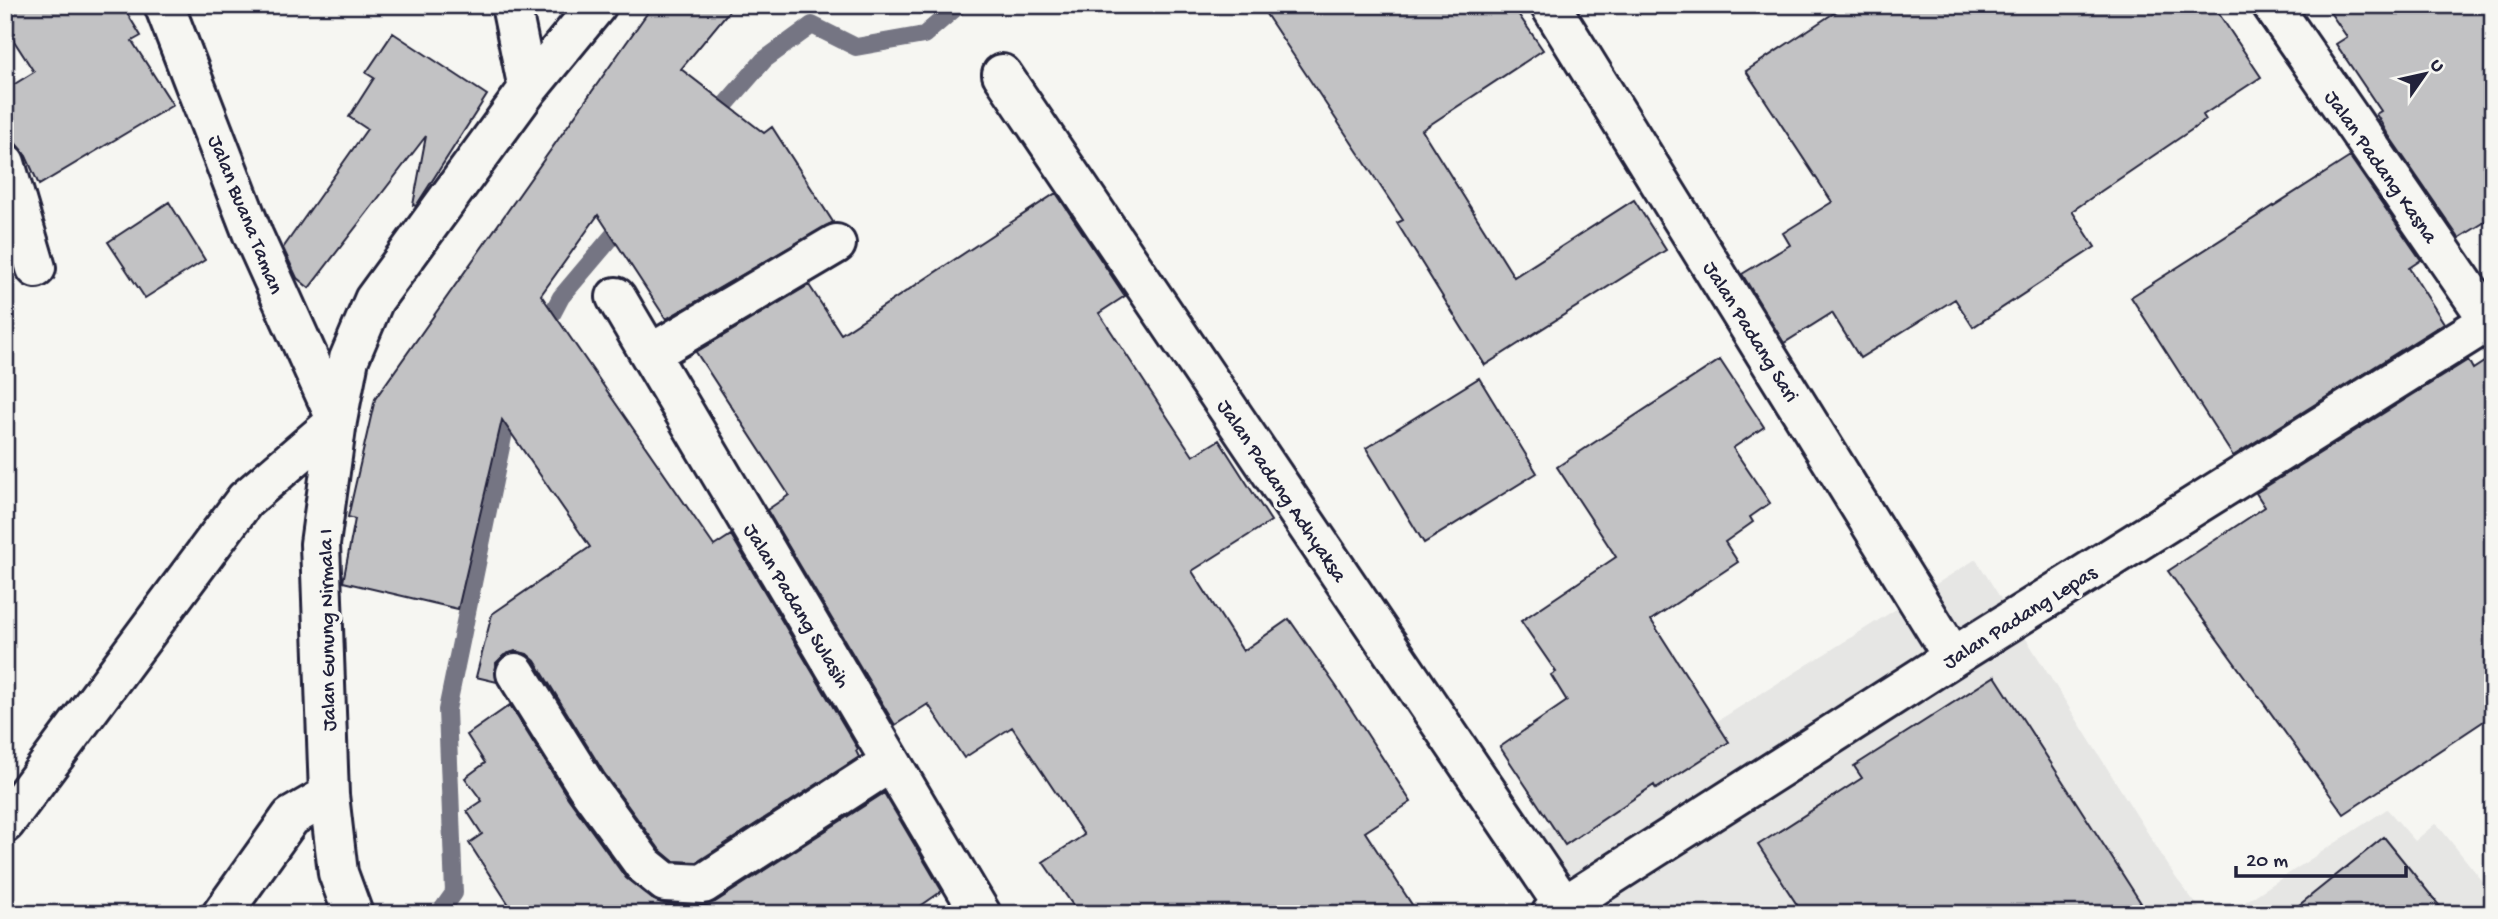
<svg xmlns="http://www.w3.org/2000/svg" width="2498" height="919" font-family="'Gochi Hand',sans-serif">
<style>
.built{fill:#e6e6e4}
.lines{fill:none;stroke-linecap:round;stroke-linejoin:round}
.stream{stroke:#757583;stroke-width:18}
.building{fill:#c2c2c4;stroke:#22223b;stroke-width:2}
.street-casing{stroke:#22223b;stroke-width:44}
.street{stroke:#f6f6f2;stroke-width:38}
.labels{text-anchor:middle;stroke-width:7;stroke-linejoin:round;paint-order:stroke}
.street-label{font-size:21px;fill:#22223b;stroke:#f6f6f2}
</style>
<rect width="100%" height="100%" fill="#f6f6f2"/>
<filter id="ink" filterUnits="userSpaceOnUse"><feTurbulence type="fractalNoise" baseFrequency=".0143" numOctaves="2"/><feDisplacementMap in="SourceGraphic" scale="14" xChannelSelector="R" yChannelSelector="G"/><feConvolveMatrix kernelMatrix="1 2 1 2 8 2 1 2 1" color-interpolation-filters="sRGB"/></filter>
<g filter="url(#ink)">
<!-- built -->
<path class="built" d="M1976 559 2176 878 2204 914H1576L1523 843Z
M2387 809 2415 841 2436 823 2493 894V914H2227Z"/>
<g class="lines">
<!-- stream -->
<path class="stream" d="M711 121 764 60 812 25 856 47 924 35 959 5
M543 331 561 297 627 219
M439 914 454 893 447 710 510 403"/>
</g>
<!-- building -->
<path class="building" d="M5 5H122L141 36 132 41 173 105 39 185 26 156 5 130V90L34 72 5 27Z
M653 5H734L681 69 764 133 772 127 833 222 666 319 598 215 541 295 714 546 731 535 858 749 856 751 859 757 697 862 673 861 660 850 604 773 535 661 527 654 515 651 504 655 496 663 497 682 476 677 492 614 590 547 502 420 458 609 343 582 355 519 348 517 375 399Z
M1260 5H1512L1543 50 1422 130 1514 277 1634 200 1666 250 1485 365 1397 223 1403 220Z
M1846 5H2213L2261 77 2203 115 2206 120 2072 211 2095 247 1973 327 1955 299 1860 358 1832 313 1784 343 1742 274 1790 245 1783 233 1832 202 1746 71Z
M2325 5H2493V217L2459 238 2387 133 2376 114 2381 111 2336 44 2347 37Z
M393 33 487 95 416 206 413 205 426 136 309 288 297 278 283 248 367 129 349 117 374 78 366 73Z
M2350 157 2421 260 2409 268 2444 323 2233 456 2131 297Z
M1056 193 1125 296 1099 313 1193 456 1219 440 1271 521 1192 571 1243 651 1289 619 1336 686 1411 802 1365 832 1418 914H1079L1043 862 1084 835 1012 727 964 758 928 704 895 725 767 510 789 495 696 352 809 285 841 334Z
M169 202 205 260 145 298 108 242Z
M2493 356V715L2344 814 2168 571 2265 507 2256 493 2468 360 2473 369Z
M1720 360 1764 427 1733 448 1770 503 1750 517 1753 522 1725 542 1738 562 1651 620 1729 742 1656 789 1654 785 1565 845 1500 747 1567 701 1551 675 1556 672 1521 621 1616 557 1557 467Z
M1479 378 1537 473 1424 543 1366 448Z
M1995 676 2148 914H1803L1758 845 1862 778 1854 766Z
M510 705 568 798 626 878 652 899 664 904 702 906 715 902 884 793 942 891 909 914H515L469 843 482 834 467 811 482 801 465 778 485 763 467 735Z
M2384 837 2446 914H2288Z"/>
<g class="lines">
<defs>
<path id="street" d="M511 5 528 89
M1550 5 1953 657
M2272 5 2493 326
M1002 74 1564 906
M5 163 36 268
M616 297 981 914
M650 354 836 244
M516 673 586 785 644 865 665 882 703 884 891 762
M5 823 245 500 337 421 253 235 164 5
M222 914 291 817 329 795
M353 914 338 873 329 795 320 544 337 421 349 359 374 300 528 89 597 5
M1551 914 1953 657 2489 321"/>
</defs>
<!-- street casing -->
<use href="#street" class="street-casing"/>
<!-- street -->
<use href="#street" class="street"/>
</g>
</g>
<g class="labels">
<!-- street labels -->
<g class="street-label">
<text transform="translate(2382 166) rotate(55)" y="7">Jalan Padang Kasna</text>
<text transform="translate(247 214) rotate(68)" y="7">Jalan Buana Taman</text>
<text transform="translate(1752 331) rotate(58)" y="7">Jalan Padang Sari</text>
<text transform="translate(1283 490) rotate(56)" y="7">Jalan Padang Adhyaksa</text>
<text transform="translate(798 605) rotate(59)" y="7">Jalan Padang Sulasih</text>
<text transform="translate(2019 616) rotate(-32)" y="7">Jalan Padang Lepas</text>
<text transform="translate(326 630) rotate(-91)" y="7">Jalan Gunung Nirmala I</text>
</g>
</g>
<!-- margin -->
<rect width="2498" height="919" fill="none" stroke="#f6f6f2" stroke-width="28"/>
<rect x="14" y="14" width="2470" height="891" fill="none" stroke="#22223b" stroke-width="2.5" filter="url(#ink)"/>
<!-- north arrow -->
<g transform="translate(2425 74) rotate(56)" stroke="#f6f6f2" stroke-width="5" paint-order="stroke">
<path d="M0-5L12 26L0 18L-12 26Z" fill="#22223b"/>
<text y="-10" font-size="19" font-weight="bold" text-anchor="middle" fill="#22223b">U</text>
</g>
<!-- scale -->
<path d="M2236 866v10h170v-10" fill="none" stroke="#22223b" stroke-width="3.5"/>
<text x="2246" y="866" font-size="21" fill="#22223b" stroke="#f6f6f2" stroke-width="5" paint-order="stroke">20 m</text>
</svg>
